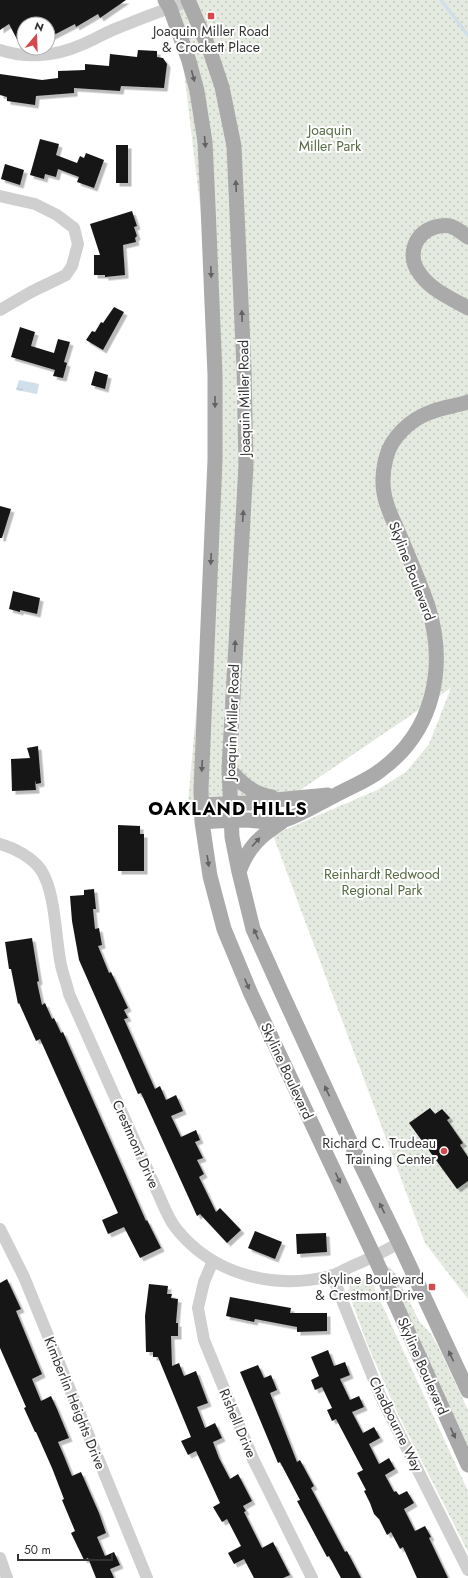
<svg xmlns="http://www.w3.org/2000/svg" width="468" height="1578" font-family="Jost,sans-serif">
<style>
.green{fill:url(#green-dots)}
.water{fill:url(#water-ripples)}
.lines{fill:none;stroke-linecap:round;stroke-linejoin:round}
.stream{stroke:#d1dfea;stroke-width:3.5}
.building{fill:#191919;filter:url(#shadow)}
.minor{stroke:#cfcfcf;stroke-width:12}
.major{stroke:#aaa;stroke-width:15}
.oneway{fill:#626262}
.poi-dot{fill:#d4494e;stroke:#fff;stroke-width:1.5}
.labels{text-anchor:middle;stroke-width:4;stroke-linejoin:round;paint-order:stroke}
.poi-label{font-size:14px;fill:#323232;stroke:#fff;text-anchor:end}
.park-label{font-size:14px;fill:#546a43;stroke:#fff}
.street-label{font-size:14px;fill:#323232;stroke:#fff}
.district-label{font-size:18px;font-weight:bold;letter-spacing:1px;fill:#000;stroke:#fff}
</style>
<defs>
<pattern id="green-dots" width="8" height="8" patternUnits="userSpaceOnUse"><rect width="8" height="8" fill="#e4eadf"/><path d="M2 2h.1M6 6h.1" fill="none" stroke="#c4c9c0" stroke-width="1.8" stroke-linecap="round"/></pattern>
<pattern id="water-ripples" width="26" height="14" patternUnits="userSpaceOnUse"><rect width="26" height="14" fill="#d1dfea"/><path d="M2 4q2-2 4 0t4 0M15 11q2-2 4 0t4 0" fill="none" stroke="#b4c0c9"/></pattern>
<filter id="shadow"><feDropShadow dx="3.5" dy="3.5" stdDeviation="0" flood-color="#0004"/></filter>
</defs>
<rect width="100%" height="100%" fill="#fff"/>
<!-- green -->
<path class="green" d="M162 0H468V1299L425 1243 273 835 377 790 406 772 429 744 451 688 271 810 187 815 205 611 210 420 204 239 181 46Z
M385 1265 389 1267 396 1274 419 1321 431 1334 438 1346 468 1410V1447Z
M356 1278 367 1279 373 1285 468 1491V1552L397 1412 368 1346 348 1291 351 1283Z"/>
<!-- water -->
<path class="water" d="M19 380 39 384 37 394 16 390Z"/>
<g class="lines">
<!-- stream -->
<path class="stream" d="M441 0 468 35"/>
</g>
<!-- building -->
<path class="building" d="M0 0H126L100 18 98 14 76 27 75 24 48 38V24H24V47H21L9 24 0 30Z
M138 50 157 51V57L163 58 167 64 164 88 121 86 120 91 74 88V93L36 96 35 105 7 101V97L0 95V74L42 80 58 78V71L85 70V64L109 66 110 54 137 57Z
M40 139 59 144 56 155 77 163 80 156 84 158 86 153 104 160 94 188 77 182 79 177 58 169 56 177 45 174 44 179 30 175Z
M116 145H128V183H116Z
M5 164 24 170 20 185 1 179Z
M132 211 137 226 134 227 137 236 135 238 136 242 123 245 125 275 105 277V275H94V255H100L90 224Z
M114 307 124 312 103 350 86 340 92 331 95 332 101 322 103 323Z
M20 327 35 332 31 346 54 353 58 339 70 342 64 362 67 363 63 378 53 376 55 370 11 357Z
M95 371 108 375 105 389 91 385Z
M0 506 11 509 2 538H0Z
M13 591 40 598 37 614 20 610V612L9 609Z
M38 746 41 783 36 784 35 780 36 790 12 791 11 759 30 758 27 748Z
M118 825 140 826V834H144V871H118Z
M94 889 96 909H93L95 929 99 928 102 945 98 946 109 973 111 972 128 1008 124 1010 128 1018 124 1019 155 1089 160 1086 166 1100 176 1095 183 1111 171 1116 181 1137 196 1130 200 1140 195 1142 203 1158 197 1160 204 1174 199 1177 216 1212 220 1208 241 1230 227 1243 200 1214 197 1216 141 1093 138 1094 124 1062 79 960 72 921 70 896 84 895V890Z
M32 938 39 981 37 982 42 1005 45 1003 52 1019 54 1018 61 1033 63 1032 146 1221 147 1220 161 1248 140 1258 124 1227 108 1234 102 1220 118 1213 40 1039 36 1041 19 1003 18 1004 11 969H9L5 942Z
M430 1108 435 1114 442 1109 450 1118 447 1120 463 1143 460 1145 468 1157V1181L457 1189 409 1123Z
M255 1231 282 1242 275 1259 248 1248Z
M326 1233 327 1252 297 1254 296 1234Z
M7 1279 21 1309 16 1311 42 1374 32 1379 41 1401 51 1396 57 1409 69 1438 58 1442 64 1456 72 1476 81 1472 99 1513 106 1533 97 1537 105 1556 114 1552 120 1565 110 1569 114 1578H96L88 1558 84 1560 71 1533 75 1531 62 1500 64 1499 52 1468 36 1432H35L24 1408 26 1407 0 1348V1283Z
M149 1284 168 1286 167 1294H172L171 1298 178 1299 176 1323H178V1336H171L172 1366 179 1363 184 1376 196 1371 208 1403 197 1407 205 1428 215 1423 222 1438 213 1442 219 1458 230 1479 238 1474 252 1501 243 1506 246 1511 244 1512 262 1548 273 1542 290 1575 283 1578H254L244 1559 234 1564 228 1553 241 1546 227 1519 222 1522 213 1507 220 1503 196 1451 188 1455 181 1441 191 1437 158 1357H153V1352H146L145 1316Z
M230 1297 291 1308 290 1313H327V1331L297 1332V1327L255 1319 254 1322 226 1316Z
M328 1350 334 1366 345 1362 350 1375 340 1379 350 1400 359 1396 364 1407 352 1412 363 1433 374 1427 380 1438 369 1444 379 1464 389 1458 395 1469 385 1475 394 1492 396 1491 399 1495 407 1491 414 1503 404 1509 415 1531 425 1526 431 1537 429 1538 448 1578H417L403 1547 400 1549 391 1532 387 1535 379 1519 374 1514 370 1503 364 1491 366 1490 357 1473 363 1470 336 1419 332 1421 327 1410 332 1408 322 1387 315 1390 311 1380 319 1376 311 1357Z
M258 1365 264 1378 271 1375 277 1390 270 1393 297 1462 300 1460 314 1486 311 1488 345 1552 347 1551 361 1578H341L329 1556 327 1557 297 1501 300 1500 280 1462 278 1463 240 1372Z"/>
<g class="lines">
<!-- minor -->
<path class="minor" d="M0 50C26 59 56 56 81 45 94 40 106 32 120 27 142 18 166 9 189 1
M0 196 35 204 57 215 74 228 78 244 72 266 66 275 31 292 0 310
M0 844C14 848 32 857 41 870 56 893 55 937 61 965 63 975 67 984 69 994L161 1200C165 1209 169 1219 175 1227 212 1275 274 1290 331 1276 337 1274 344 1270 350 1267 367 1260 383 1252 399 1243
M0 1229 24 1277 147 1578
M213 1261 204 1282 198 1308 204 1340 253 1459 312 1578
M332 1275 380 1395 468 1570
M0 1558 7 1578"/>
<!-- major -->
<path class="major" d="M165 0 170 8 189 61 197 91 205 142 208 206 215 375V460L201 789 202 822 210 876 224 929 251 994 374 1256 468 1465
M188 0 210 51 222 87 234 146 244 368 246 465 229 769 232 837 239 872 253 929 280 989 361 1165 399 1243 468 1391
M468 237C462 233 457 228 450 226 445 225 439 226 435 227 413 234 407 257 420 274 431 290 452 299 468 308
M229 769C241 783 253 794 272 797
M201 805 245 803 328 795
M202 822C217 821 232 820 247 820 259 821 273 824 285 820 302 814 318 804 334 796 350 787 367 781 381 770 434 731 447 667 428 606 419 580 408 555 397 529 392 518 386 506 384 493 382 482 383 470 386 458 391 437 411 419 431 412 443 407 456 406 468 402
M239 872C248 847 260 836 282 822"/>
</g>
<!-- one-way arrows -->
<defs><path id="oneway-solid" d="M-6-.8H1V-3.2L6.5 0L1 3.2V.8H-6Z"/></defs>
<g class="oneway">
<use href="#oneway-solid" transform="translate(193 76) rotate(75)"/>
<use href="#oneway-solid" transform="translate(205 142) rotate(85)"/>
<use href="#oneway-solid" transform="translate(236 186) rotate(-93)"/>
<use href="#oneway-solid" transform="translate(211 272) rotate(88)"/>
<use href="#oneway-solid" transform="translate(242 316) rotate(-92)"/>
<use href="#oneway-solid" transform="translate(215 402) rotate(90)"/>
<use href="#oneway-solid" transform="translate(243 516) rotate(-86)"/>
<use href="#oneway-solid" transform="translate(211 559) rotate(92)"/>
<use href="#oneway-solid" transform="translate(235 646) rotate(-87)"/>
<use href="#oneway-solid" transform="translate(202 766) rotate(93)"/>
<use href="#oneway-solid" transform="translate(256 842) rotate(-48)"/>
<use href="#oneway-solid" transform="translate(208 861) rotate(81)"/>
<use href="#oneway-solid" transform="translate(256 934) rotate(-113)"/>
<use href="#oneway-solid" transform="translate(247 984) rotate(67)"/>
<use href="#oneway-solid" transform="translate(327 1091) rotate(-115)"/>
<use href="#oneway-solid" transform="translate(338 1178) rotate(65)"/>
<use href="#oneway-solid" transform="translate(382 1208) rotate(-116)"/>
<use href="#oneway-solid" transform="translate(451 1356) rotate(-115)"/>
<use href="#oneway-solid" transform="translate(453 1433) rotate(65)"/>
</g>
<!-- markers -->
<g class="poi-dot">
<rect x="207" y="12" width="8" height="8" rx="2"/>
<circle cx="444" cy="1151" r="4"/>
<rect x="428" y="1283" width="8" height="8" rx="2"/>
</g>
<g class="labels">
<!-- poi labels -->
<g class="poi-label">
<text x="211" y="36" text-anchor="middle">Joaquin Miller Road<tspan x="211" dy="16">&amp; Crockett Place</tspan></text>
<text x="436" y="1148">Richard C. Trudeau<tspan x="436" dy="16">Training Center</tspan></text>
<text x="424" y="1284">Skyline Boulevard<tspan x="424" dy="16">&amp; Crestmont Drive</tspan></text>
</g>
<!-- park labels -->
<g class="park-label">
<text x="330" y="135">Joaquin<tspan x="330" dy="16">Miller Park</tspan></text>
<text x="382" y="879">Reinhardt Redwood<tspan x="382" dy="16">Regional Park</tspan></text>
</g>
<!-- street labels -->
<g class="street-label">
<text transform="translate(244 398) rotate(-91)" y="5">Joaquin Miller Road</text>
<text transform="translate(412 571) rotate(69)" y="5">Skyline Boulevard</text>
<text transform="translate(232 722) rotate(-88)" y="5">Joaquin Miller Road</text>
<text transform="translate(287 1071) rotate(65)" y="5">Skyline Boulevard</text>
<text transform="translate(136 1144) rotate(66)" y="5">Crestmont Drive</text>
<text transform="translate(423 1366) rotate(66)" y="5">Skyline Boulevard</text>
<text transform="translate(75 1403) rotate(68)" y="5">Kimberlin Heights Drive</text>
<text transform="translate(238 1423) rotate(67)" y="5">Rishell Drive</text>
<text transform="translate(396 1424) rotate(64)" y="5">Chadbourne Way</text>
</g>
<!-- district labels -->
<g class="district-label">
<text x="228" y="815">OAKLAND HILLS</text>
</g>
</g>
<!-- north arrow -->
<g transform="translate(36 36) rotate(19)"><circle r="19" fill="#ffffff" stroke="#adadad"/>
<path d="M0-3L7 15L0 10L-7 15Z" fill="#d4494e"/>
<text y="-6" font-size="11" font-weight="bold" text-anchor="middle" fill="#323232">N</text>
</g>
<!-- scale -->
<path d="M18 1554v6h94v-6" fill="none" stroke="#323232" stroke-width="2"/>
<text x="24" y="1554" font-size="12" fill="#323232" stroke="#ffffff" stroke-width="3" paint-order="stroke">50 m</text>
</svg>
